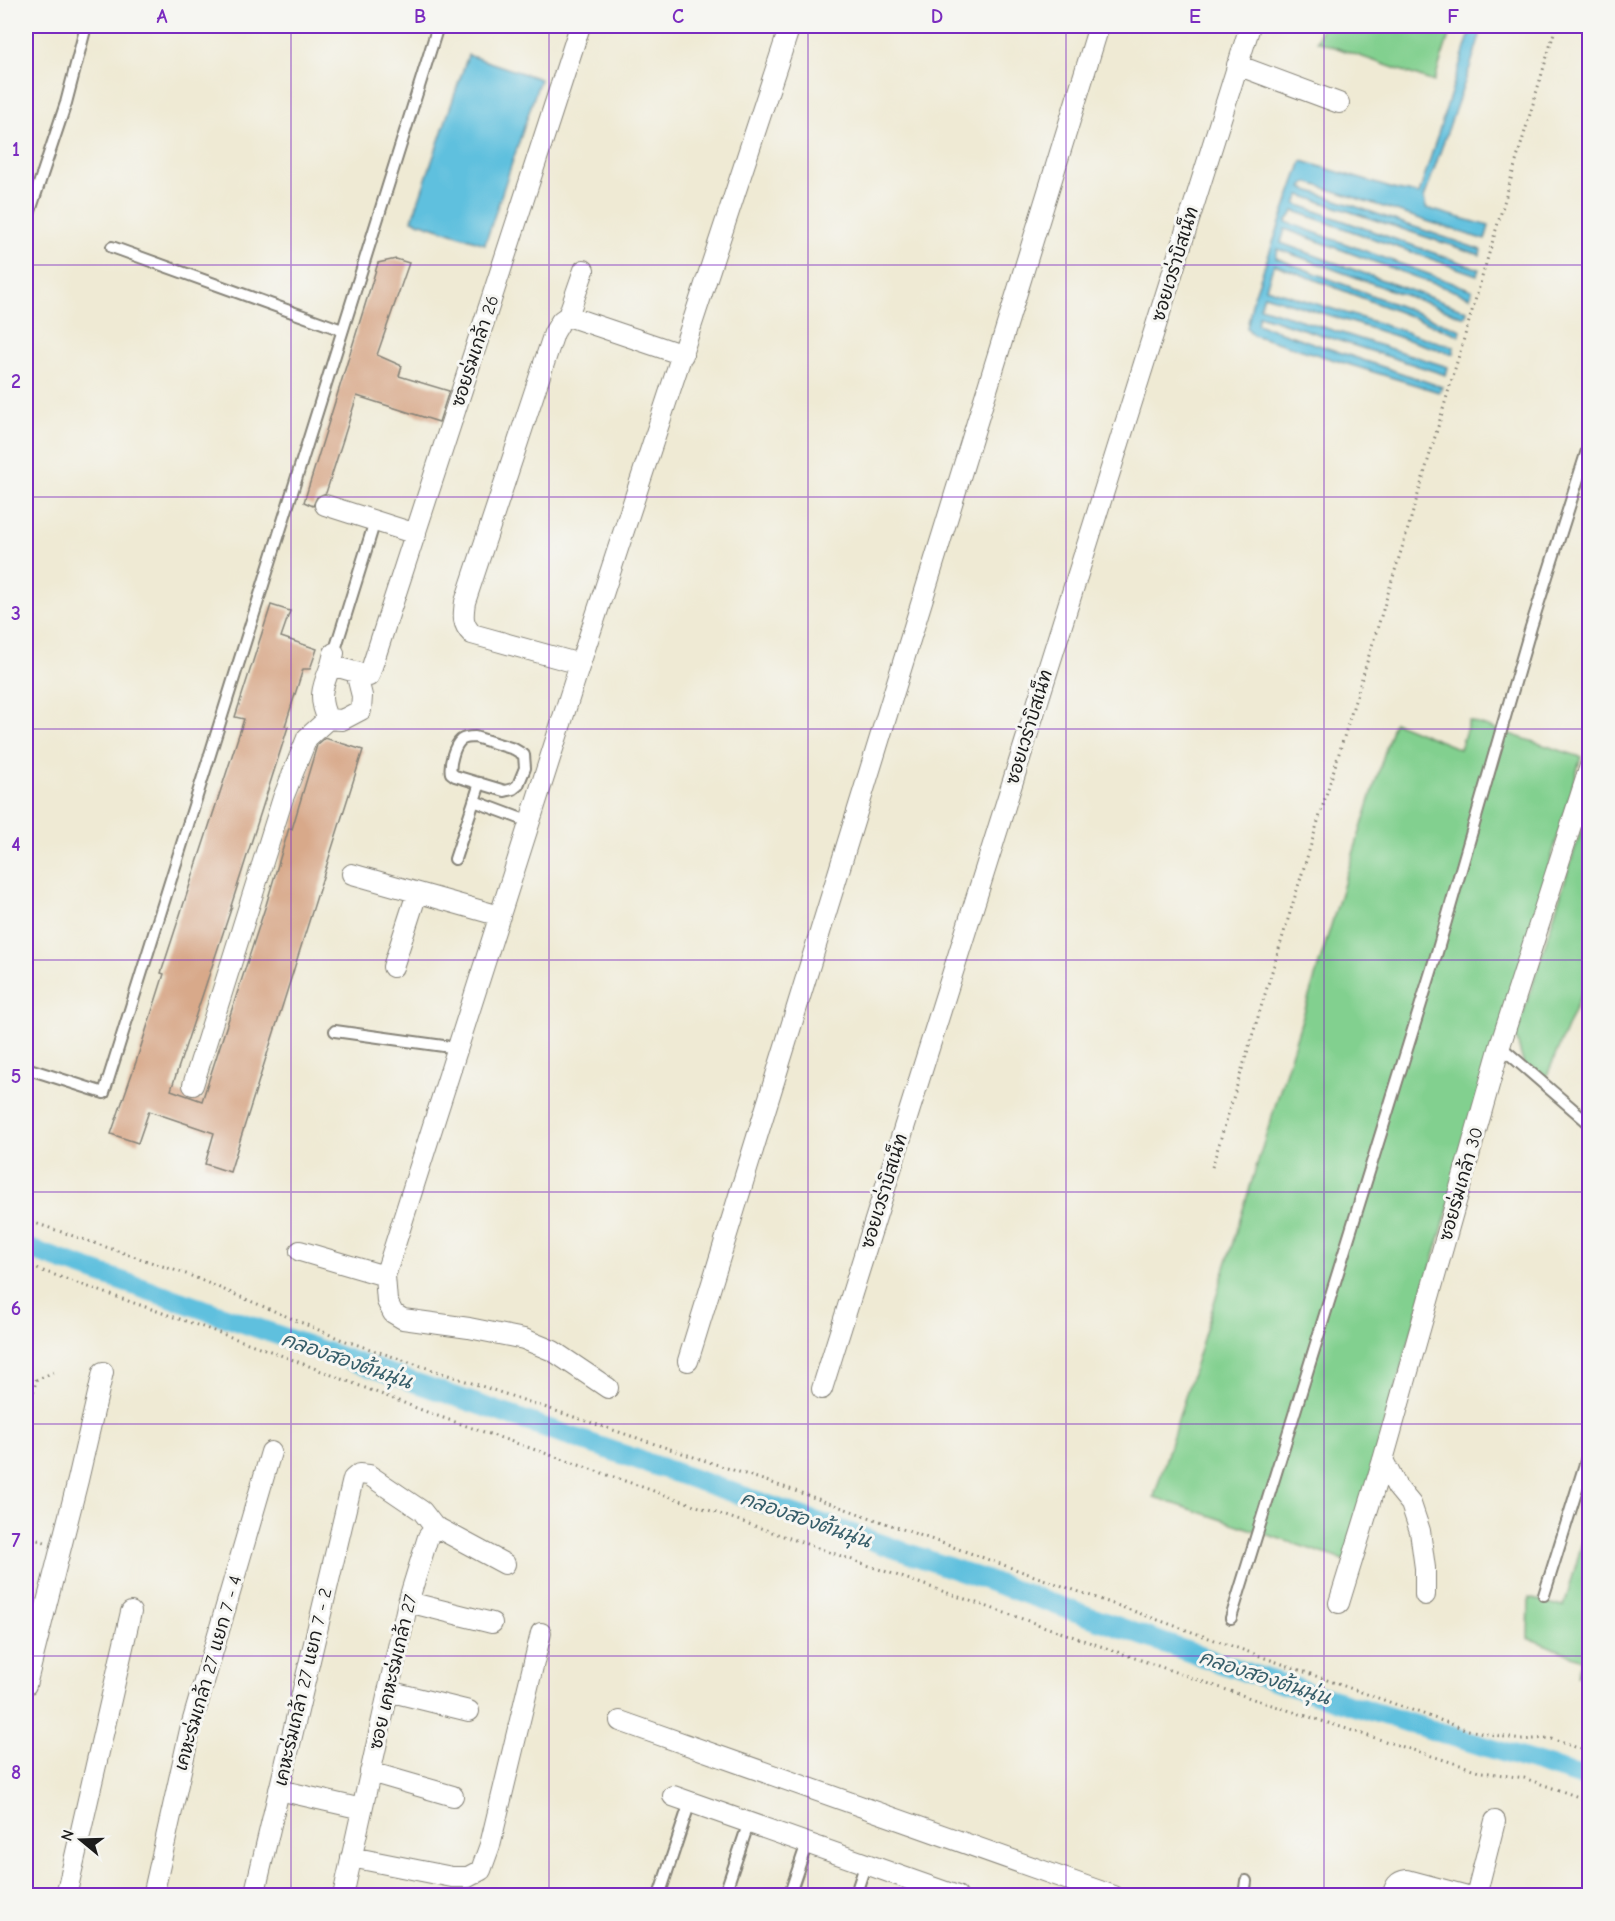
<svg xmlns="http://www.w3.org/2000/svg" width="1615" height="1921" font-family="'Comic Neue','Playpen Sans Thai',sans-serif">
<style>
.green{fill:#82d08f;stroke:#4f7656;stroke-width:1.5}
.water{fill:#5fc0de;stroke:#3e6e7d;stroke-width:1.5}
.lines{fill:none;stroke-linecap:round;stroke-linejoin:round}
.canal{stroke:#5fc0de;stroke-width:20}
.building{fill:#d8a98a}
.service-casing{stroke:#868378;stroke-width:14}
.minor-casing{stroke:#868378;stroke-width:22}
.path{stroke:#868378;stroke-width:3;stroke-dasharray:1.5 4.5;stroke-linecap:butt}
.service{stroke:#fff;stroke-width:10}
.minor{stroke:#fff;stroke-width:20}
.grid{fill:none;stroke:#7b2cbf;stroke-width:1.5;stroke-opacity:0.55}
.labels{text-anchor:middle;stroke-width:6;stroke-linejoin:round;paint-order:stroke}
.street-label{font-size:18px;fill:#1c1c1c;stroke:#f6f6f2}
.water-label{font-size:20px;font-style:italic;fill:#375e6a;stroke:#f6f6f2}
.neatline{fill:none;stroke:#7b2cbf;stroke-width:2}
.grid-label{font-size:20px;text-anchor:middle;font-weight:bold;fill:#7b2cbf}
</style>
<rect width="100%" height="100%" fill="#f6f6f2"/>
<filter id="ink" filterUnits="userSpaceOnUse"><feTurbulence type="fractalNoise" baseFrequency=".0167" numOctaves="2"/><feDisplacementMap in="SourceGraphic" scale="12" xChannelSelector="R" yChannelSelector="G"/><feConvolveMatrix kernelMatrix="1 2 1 2 8 2 1 2 1" color-interpolation-filters="sRGB"/></filter>
<filter id="wash" filterUnits="userSpaceOnUse"><feTurbulence type="fractalNoise" baseFrequency=".008" numOctaves="4" result="noise"/><feDisplacementMap in="SourceGraphic" scale="24" xChannelSelector="R" yChannelSelector="G"/><feGaussianBlur stdDeviation="1.35" result="paint"/><feColorMatrix in="noise" values="0 0 0 0 0 0 0 0 0 0 0 0 0 0 0 0 0 1.4 0 .05"/><feComposite in="paint" operator="in"/></filter>
<g filter="url(#wash)">
<rect width="100%" height="100%" fill="#efead4"/>
<!-- green -->
<path class="green" d="M1322 26H1452L1434 82 1317 41Z
M1469 721 1581 757 1380 1440 1349 1562 1154 1497 1394 722 1460 749Z
M1589 804V984L1586 982 1546 1078 1524 1066 1516 1037Z
M1589 1518 1590 1679H1589L1578 1676 1582 1659 1528 1638 1529 1598 1564 1607Z"/>
<!-- water -->
<path class="water" d="M1472 26H1483L1470 67 1424 198 1426 208 1489 226 1485 240 1307 182 1302 188 1481 250 1480 255 1300 195 1296 204 1479 269 1477 275 1294 211 1286 222 1472 290 1470 297 1285 229 1281 243 1467 311 1465 317 1278 249 1276 258 1461 330 1459 335 1274 264 1266 288 1454 347 1453 354 1264 295 1260 307 1448 367 1446 375 1259 315 1257 324 1442 387 1439 392 1253 335 1247 328 1253 299 1302 161 1397 190 1419 194Z
M468 55 540 79 485 244 412 220Z"/>
<g class="lines">
<!-- canal -->
<path class="canal" d="M26 1248 1003 1586 1251 1674 1590 1779"/>
</g>
<g id="blocks">
<!-- building -->
<path class="building" d="M396 259 409 263 377 355 402 366 399 376 449 391 439 422 357 396 326 493 317 497 313 506 304 502 378 263Z
M271 605 290 611 281 637 317 649 310 669H303L285 726 288 727 231 906H232L171 1090 202 1101 266 905 289 828 292 829 317 745 325 738 363 750 230 1172 205 1164 214 1133 149 1111 138 1143 111 1134 136 1062 164 974 161 973 244 719 235 717Z"/>
</g>
</g>
<g filter="url(#ink)">
<use href="#blocks" fill-opacity="0" stroke="#868378" stroke-width="1.5"/>
<g class="lines">
<defs>
<path id="service" d="M26 223 66 103 86 26
M112 247 342 330
M334 653 375 521
M475 737 514 749 524 755 525 768 518 785 513 789 505 791 455 776 451 773C449 765 454 746 461 740 465 737 470 737 475 737Z
M474 801 530 822
M455 859 480 783
M335 1031 458 1048
M1500 1046 1590 1124
M26 1068 104 1093 438 26
M1544 1595 1590 1448
M1231 1618 1438 949 1531 627 1590 441
M659 1896 690 1802
M724 1896 749 1822
M789 1896 807 1843
M855 1896 866 1863
M1244 1896 1246 1881"/>
<path id="minor" d="M1237 65 1339 103
M568 316 584 270
M325 505 416 534
M334 653 331 665 369 676 580 26
M580 664 472 634C462 624 463 616 465 602L554 333 561 321 568 316 683 355
M331 665C323 686 317 697 328 719L342 720 361 710 362 696 356 672
M352 874 500 916
M393 967 417 893
M193 1085 283 798 307 738 328 719
M300 1251 385 1276
M688 1361 1099 26
M608 1388 553 1351 524 1339 469 1328 403 1319 393 1313 387 1301 385 1276 580 664 790 26
M822 1389 1250 26
M1383 1460 1397 1487 1411 1504 1420 1531 1425 1568V1595
M408 1602 492 1623
M1339 1603 1383 1460 1500 1046 1590 766
M26 1685 78 1480 103 1372
M388 1691 469 1711
M620 1721 1114 1896
M370 1772 453 1796
M279 1790 362 1809
M673 1796 957 1896
M351 1857 452 1877H468L481 1870 490 1845 541 1633
M66 1896 131 1612
M153 1896 190 1730 271 1452
M254 1896 353 1479 359 1474 369 1475 422 1511 436 1529
M343 1896 408 1602 428 1537 432 1532 440 1529 505 1564
M1392 1896C1395 1886 1397 1881 1407 1880L1467 1896
M1476 1896 1495 1821"/>
</defs>
<!-- service casing -->
<use href="#service" class="service-casing"/>
<!-- minor casing -->
<use href="#minor" class="minor-casing"/>
<!-- path -->
<path class="path" d="M1212 1167 1409 525 1556 26
M26 1220 189 1275 340 1339 784 1487 1468 1730 1521 1740 1548 1738 1590 1752
M26 1265 265 1349 432 1414 1253 1699 1482 1772 1524 1778 1590 1801
M26 1427 36 1380 54 1372
M26 1537 45 1542"/>
<!-- service -->
<use href="#service" class="service"/>
<!-- minor -->
<use href="#minor" class="minor"/>
</g>
</g>
<!-- grid -->
<path class="grid" d="M291 26V1896M549 26V1896M808 26V1896M1066 26V1896M1324 26V1896M26 265H1590M26 497H1590M26 729H1590M26 960H1590M26 1192H1590M26 1424H1590M26 1656H1590"/>
<g class="labels">
<!-- street labels -->
<g class="street-label">
<text transform="translate(1175 264) rotate(-73)" y="6">ซอยเวร่าบิสเน็ท</text>
<text transform="translate(475 351) rotate(-72)" y="6">ซอยร่มเกล้า 26</text>
<text transform="translate(1029 727) rotate(-73)" y="6">ซอยเวร่าบิสเน็ท</text>
<text transform="translate(1461 1184) rotate(-74)" y="6">ซอยร่มเกล้า 30</text>
<text transform="translate(884 1191) rotate(-73)" y="6">ซอยเวร่าบิสเน็ท</text>
<text transform="translate(393 1672) rotate(-77)" y="6">ซอย เคหะร่มเกล้า 27</text>
<text transform="translate(208 1673) rotate(-74)" y="6">เคหะร่มเกล้า 27 แยก 7 - 4</text>
<text transform="translate(303 1687) rotate(-77)" y="6">เคหะร่มเกล้า 27 แยก 7 - 2</text>
</g>
<!-- water labels -->
<g class="water-label">
<text transform="translate(347 1360) rotate(19)" y="7">คลองสองต้นนุ่น</text>
<text transform="translate(806 1519) rotate(19)" y="7">คลองสองต้นนุ่น</text>
<text transform="translate(1265 1677) rotate(18)" y="7">คลองสองต้นนุ่น</text>
</g>
</g>
<!-- margin -->
<rect width="1615" height="1921" fill="none" stroke="#f6f6f2" stroke-width="66"/>
<!-- north arrow -->
<g transform="translate(81 1840) rotate(289)" stroke="#f6f6f2" stroke-width="4.5" paint-order="stroke">
<path d="M0-4.5L10 22L0 15L-10 22Z" fill="#1c1c1c"/>
<text y="-9" font-size="16" font-weight="bold" text-anchor="middle" fill="#1c1c1c">N</text>
</g>
<rect x="33" y="33" width="1549" height="1855" class="neatline"/>
<g class="grid-label">
<text x="162" y="23">A</text>
<text x="420" y="23">B</text>
<text x="678" y="23">C</text>
<text x="937" y="23">D</text>
<text x="1195" y="23">E</text>
<text x="1453" y="23">F</text>
<text x="16" y="156">1</text>
<text x="16" y="388">2</text>
<text x="16" y="620">3</text>
<text x="16" y="851">4</text>
<text x="16" y="1083">5</text>
<text x="16" y="1315">6</text>
<text x="16" y="1547">7</text>
<text x="16" y="1779">8</text>
</g>
</svg>
